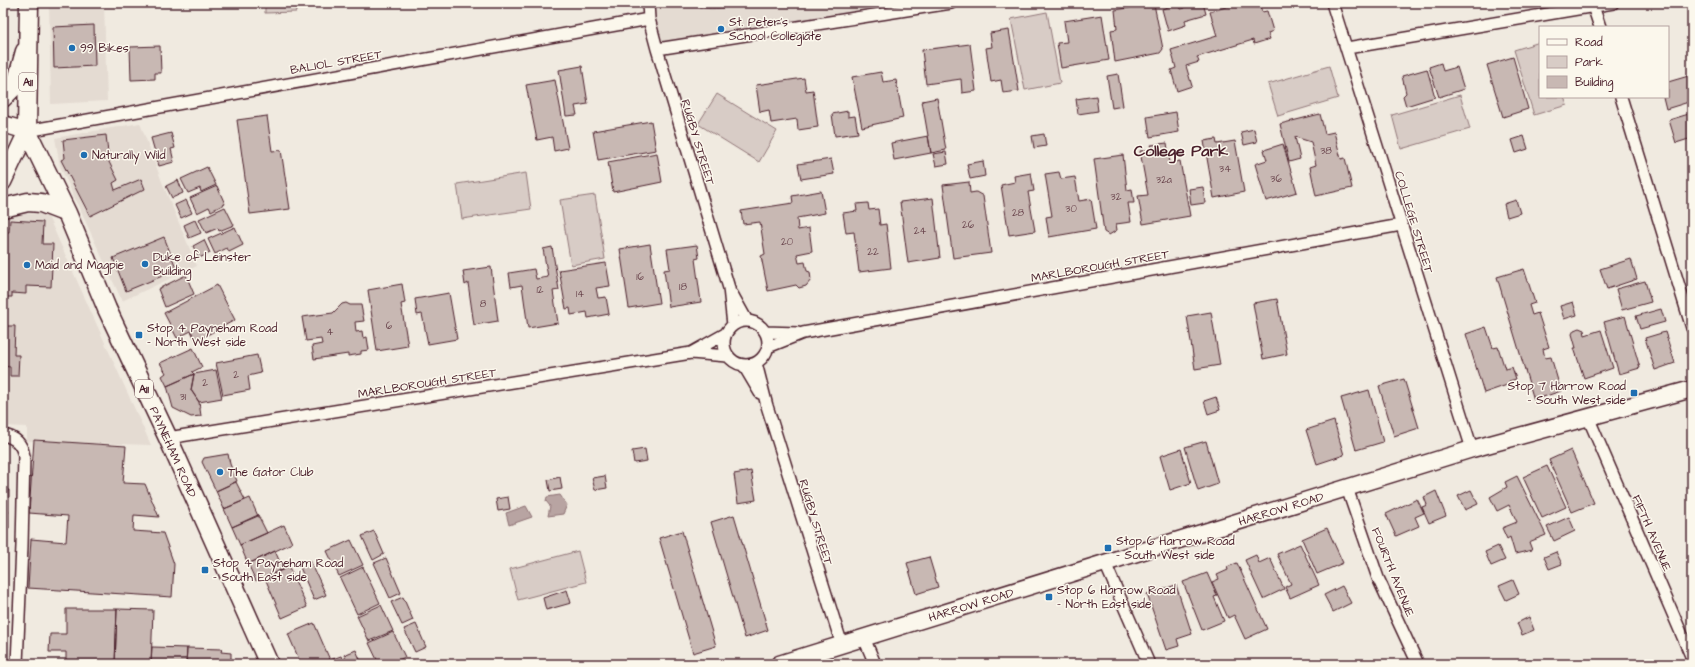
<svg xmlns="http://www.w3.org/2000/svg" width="1695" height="667" font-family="'Architects Daughter',sans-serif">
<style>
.built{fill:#e4dbd2}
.green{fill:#d8ccc6;stroke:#917678}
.water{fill:#b8a4a2;stroke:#8c6f72}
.building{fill:#c8b8b3;stroke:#4a1f2b}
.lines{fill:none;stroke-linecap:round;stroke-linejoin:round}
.street-casing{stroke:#4a1f2b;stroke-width:14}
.secondary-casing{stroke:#4a1f2b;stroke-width:19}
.primary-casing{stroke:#4a1f2b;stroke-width:21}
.street{stroke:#fbf7ec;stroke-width:11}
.secondary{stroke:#fbf7ec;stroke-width:16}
.primary{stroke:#fbf7ec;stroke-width:18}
.poi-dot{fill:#1f6fb2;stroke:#fbf7ec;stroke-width:1.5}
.labels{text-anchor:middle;stroke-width:3;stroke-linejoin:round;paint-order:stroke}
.number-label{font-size:10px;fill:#6a454d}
.shield{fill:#fbf7ec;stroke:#7f6065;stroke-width:1}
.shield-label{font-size:11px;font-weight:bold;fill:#4a1f2b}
.poi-label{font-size:12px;fill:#4a1f2b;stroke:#fbf7ec;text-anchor:start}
.street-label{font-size:12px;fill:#4a1f2b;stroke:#fbf7ec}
.district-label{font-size:16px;font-weight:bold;fill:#4a1f2b;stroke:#fbf7ec}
</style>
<rect width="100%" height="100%" fill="#f0eae0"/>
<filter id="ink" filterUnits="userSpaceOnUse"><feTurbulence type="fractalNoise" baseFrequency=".025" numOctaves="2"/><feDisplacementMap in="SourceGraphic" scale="8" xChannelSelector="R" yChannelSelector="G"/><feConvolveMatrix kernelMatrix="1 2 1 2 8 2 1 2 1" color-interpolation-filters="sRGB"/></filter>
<g filter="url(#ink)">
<!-- built -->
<path class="built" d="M3 3H6V76L3 86Z
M49 3H104L107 101 51 104Z
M651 3H951L657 49Z
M140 123 164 187 197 266 122 301 60 166 55 138Z
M8 213 47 214 151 445 27 441V427L3 426V222Z"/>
<!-- green -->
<path class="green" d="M265 3H295L296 12 265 13Z
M690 3H753C737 6 703 14 690 3Z
M1047 12 1060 83 1025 90 1011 19Z
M1540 42V97H1564L1567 105 1534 115 1514 50Z
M1329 66 1338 98 1278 116 1268 84Z
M717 94 777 131 759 162 698 124Z
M1460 95 1470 129 1401 149 1392 115Z
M526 173 531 209 462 219 457 184Z
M595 195 605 259 571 265 560 200Z
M578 551 586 582 518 600 510 569Z"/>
<!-- water -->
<path class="water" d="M560 495 567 505 563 514 548 516 550 506 546 501 547 497Z
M526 506 532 517 509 525 506 513Z"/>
<!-- building -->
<path class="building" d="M1179 3 1181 9 1185 8 1183 3H1203L1206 14 1185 20 1186 25 1168 31 1162 9Z
M1235 3H1259L1262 12 1267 11 1273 31 1268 33 1270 39 1254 44 1253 40 1197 57 1199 62 1186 66 1192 86 1177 91 1171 70 1176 68 1171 50 1217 36 1210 12 1235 4Z
M1154 4 1163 49 1160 53 1115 62 1111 30 1117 29 1115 10Z
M1102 15 1109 60 1061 68 1057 43 1067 42 1064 21Z
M94 25 95 66 54 68 53 27Z
M1009 30 1019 91 1003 93 1001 80 991 82 986 48 992 47 990 33Z
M970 44 976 91 962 93 961 79 926 84 922 50Z
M160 46 161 73H155V79L131 80 130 47Z
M1513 57 1528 109 1503 117 1487 65Z
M1441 63 1443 71 1457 67 1464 89 1439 97 1429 67Z
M582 66 588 104 575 106 577 115 566 116 559 70Z
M1427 69 1435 97 1406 106 1403 96 1406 93 1402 76Z
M881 72 883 82 896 80 903 118 862 127 852 77Z
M1118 74 1123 106 1112 108 1107 76Z
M1692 75V101L1666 109 1663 97H1668V82Z
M804 78 806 91 813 90 818 127 798 130 797 119 771 123 769 110 760 112 756 85Z
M555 80 568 148 554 151 552 137 537 140 526 85Z
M1096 96 1098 111 1078 114 1076 99Z
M937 98 946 150 931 153 922 101Z
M848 111V117L855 116 858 133 835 136 832 114Z
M1176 112 1179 132 1150 137 1147 117Z
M1692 113V138L1676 143 1669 120Z
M1320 114 1325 134 1334 132 1341 159 1345 158 1352 188 1316 196 1310 167 1316 165 1311 142 1295 137 1300 159 1289 162 1280 124Z
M267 116 272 151 281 150 290 209 250 214 237 120Z
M651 121 656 150 598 160 593 131Z
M1254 129 1257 142 1244 145 1241 132Z
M171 133 175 148 171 149 174 162 159 166 151 138Z
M1044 134 1046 146 1034 148 1032 136Z
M106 135 109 162 118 180 113 183 115 190 141 179 145 189 90 216 61 160 65 158 63 140Z
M928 136 931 153 894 160 891 143Z
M1524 136 1528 149 1516 153 1512 140Z
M1216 139 1217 144 1235 141 1244 192 1214 198 1204 141Z
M1167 143 1170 163 1180 161 1190 216 1143 224 1138 196 1148 195 1140 151 1153 149 1151 145Z
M1283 144 1297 192 1266 201 1255 164 1267 160 1264 150Z
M946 152 948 164 936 166 933 154Z
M657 153 662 182 613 192 608 162Z
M1123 155 1127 190 1132 189 1134 203H1128L1131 222 1116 224 1117 230 1109 235 1104 232 1094 159Z
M831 159 834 174 801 179 798 164Z
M983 161 985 176 970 179 967 164Z
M207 167 216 185 201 192 200 188 188 193 181 179Z
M1059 172 1061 179 1075 177 1079 201 1091 199 1096 229 1049 237 1046 217 1052 216 1045 174Z
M1031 173 1034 191 1028 192 1035 231 1009 235 1001 185 1015 182 1014 176Z
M178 180 183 193 172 198 166 186Z
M969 182 970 193 976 192 983 196 991 253 953 258 943 185Z
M217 186 225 204 211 211 209 207 197 213 190 198Z
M1203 187 1205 203 1191 205 1189 189Z
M821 191 825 213 797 218 798 230 809 228 812 251 797 254 799 263 805 262 807 271 810 272 811 280 806 286 799 288 796 285 768 291 761 256 765 254 760 222 743 224 741 211 793 203 792 196Z
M933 198 940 258 908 263 900 202Z
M186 200 192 213 181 218 175 205Z
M1516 200 1520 213 1507 217 1504 204Z
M868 203 869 210 878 209 880 225 886 224 891 268 859 272 854 232 846 233 843 213 857 211 856 204Z
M225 207 234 225 219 231 218 228 206 233 199 219Z
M10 220 43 222 42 244H53L51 287 26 286V294L12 293V297H3V232H9Z
M195 220 201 233 189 238 184 225Z
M235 227 243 245 229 252 227 248 215 254 208 239Z
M164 237 177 270 126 291 113 258Z
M204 240 210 253 199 258 193 246Z
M650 244 659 303 629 308 620 249Z
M697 245 699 258 695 259 701 302 669 307 664 270 670 269 667 249Z
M552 247 559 290 553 291 558 323 528 328 522 285 511 287 509 273 534 269 536 279 548 277 543 249Z
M1631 259 1637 279 1607 289 1600 269Z
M606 263 610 286 596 288 598 298 606 297 609 314 588 318 587 312 571 315 570 308 566 309 559 270Z
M491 267 498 321 474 325 468 283 465 285 463 271Z
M1524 269 1535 303 1529 305 1532 315 1538 313 1549 347 1543 349 1545 358 1551 357 1561 391 1534 400 1497 277Z
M186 275 194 294 165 307 158 289Z
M1645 281 1651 302 1622 310 1616 289Z
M402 284 405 303 401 304 408 346 377 351 368 290Z
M217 285 235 320 196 341 191 331 177 338 164 313Z
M449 293 457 339 428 344 422 314 417 315 415 299Z
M1277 299 1287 354 1263 359 1253 303Z
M1573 302 1577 315 1564 319 1560 306Z
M346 303 350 305H361L364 321 355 322 356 332 362 331 363 338 367 337 369 350 361 351V354L348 356V354L314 359 312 346 322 344 321 339 306 341 302 317 333 313 342 304Z
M1661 309 1665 322 1640 329 1636 316Z
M1211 312 1220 365 1195 369 1187 316Z
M1625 316 1640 368 1619 374 1604 322Z
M3 326H15L14 355H19L18 376H10V367L3 366Z
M1486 327 1493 348 1498 347 1505 369 1512 367 1516 379 1509 381 1510 384 1484 393 1466 334Z
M1579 328 1584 330 1585 335 1601 330 1613 368 1584 378 1574 348H1576L1572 334 1574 330Z
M1665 332 1675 363 1655 370 1645 338Z
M193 348 202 367 192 372 194 374 167 386 162 376 166 373 160 363Z
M257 355 261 373 248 376 250 390 223 395 216 363Z
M216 370 222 398 199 402 191 390 194 374Z
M194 374 191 390 199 402 201 416 191 417 173 408 167 386Z
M1404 379 1419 428 1394 436 1379 386Z
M1369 390 1383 442 1356 450 1341 398Z
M1216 397 1220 410 1208 414 1204 401Z
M1334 421 1344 455 1317 464 1306 430Z
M34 440 126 446 123 483 145 484 159 517 134 515 133 531 163 533 174 564 172 597 28 588 31 539 66 542 68 516 29 513Z
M1206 441 1218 484 1198 491 1185 447Z
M645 449 647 461 634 463 632 451Z
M1181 449 1191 483 1170 490 1160 456Z
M1571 450 1594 503 1572 512 1549 460Z
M228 454 230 464 237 481 216 491 202 462 204 458Z
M1547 466 1566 507 1542 518 1523 477Z
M751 471 756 500 738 503 734 474Z
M605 476 607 488 595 490 592 478Z
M1517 476 1546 535 1529 542 1532 550 1515 554 1510 537 1507 539 1502 528 1517 522 1509 505 1497 511 1490 497 1507 487 1505 482Z
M560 477 562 489 550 491 548 480Z
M236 482 245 500 224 509 216 491Z
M3 490H9V512L3 511Z
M1471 490 1478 504 1465 510 1458 496Z
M1436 491 1446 516 1429 523 1422 507 1427 505 1424 497Z
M508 497 510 509 498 511 496 499Z
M250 498 258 516 232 527 224 509Z
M1417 499 1424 513 1415 517 1419 526 1396 536 1386 514Z
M3 511 9 512V528H3Z
M258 515 267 533 240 545 232 527Z
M734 515 768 630 745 638 711 522Z
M1569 517 1575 531 1554 541 1547 527Z
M284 525 292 543 248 564 240 545Z
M1327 528 1343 563 1317 574 1302 539Z
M374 531 384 554 373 560 362 536Z
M682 531 716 646 693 653 659 538Z
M351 540 363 565 339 576 327 551Z
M1300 544 1319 585 1290 598 1285 587 1291 584 1277 554Z
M1498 546 1505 560 1491 566 1485 552Z
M275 551 283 569 256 581 248 564Z
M1556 552 1562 564 1549 569 1544 557Z
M1256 555 1259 563 1270 558 1284 589 1263 599 1245 560Z
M929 557 938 587 916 594 907 563Z
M386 558 401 593 390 598 374 563Z
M310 560 326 595 314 600 299 565Z
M1237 563 1267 629 1245 639 1234 615 1228 618 1212 582 1219 579 1217 575 1228 570 1227 567Z
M289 567 307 607 282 618 265 578Z
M363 567 380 603 357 614 340 578Z
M1207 573 1217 596 1214 597 1224 621 1202 630 1183 582Z
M1513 580 1519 594 1506 600 1499 586Z
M1176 585 1192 634 1177 639 1179 646 1166 650 1147 594Z
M1342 586 1351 603 1333 612 1324 595Z
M567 590 571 603 546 610 543 598Z
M403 597 413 620 402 625 391 602Z
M381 605 393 631 369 641 357 616Z
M66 609H117L115 664H66V652H49L50 634H66Z
M117 609 153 610 151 664H115Z
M1529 617 1534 630 1522 635 1517 623Z
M314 623 330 660 341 656 345 664H301L288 634Z
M416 624 426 647 415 652 404 629Z
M393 632 405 657 390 664H379L369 643Z
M152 647 187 648 186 664H151Z
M187 648 222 649 221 652 231 653V664H186Z
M356 650 362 664H348L344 655Z"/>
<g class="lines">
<defs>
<path id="street" d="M648 3 649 19 657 49 729 288 733 325
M1332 3 1472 449
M1593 6 1600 27
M1347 48 1613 3
M657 49 951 3
M1621 97 1692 328
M27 131 649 19
M732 294 747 321
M724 343a22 22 0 1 1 44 0a22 22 0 1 1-44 0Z
M765 332 798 333
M768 347 803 333 1401 225
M691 353 725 334
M756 363 767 406 842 645
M744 366 760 393
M1588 417 1692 658
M3 435C15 437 22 444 24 456L22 546 17 664
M168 438 691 353 727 356
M1347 488 1378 578 1418 664
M1105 563 1149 664
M864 638 875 664"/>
<path id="secondary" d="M3 99 14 88 24 51
M3 124 27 131
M3 182 27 131
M779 664 1472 449 1692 389"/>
<path id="primary" d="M29 3 27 131 67 213 107 309 168 438 269 664
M3 208 28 202 41 203 67 213"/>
</defs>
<!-- street casing -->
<use href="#street" class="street-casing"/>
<!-- secondary casing -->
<use href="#secondary" class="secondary-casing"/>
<!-- primary casing -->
<use href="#primary" class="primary-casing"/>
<!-- street -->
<use href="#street" class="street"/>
<!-- secondary -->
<use href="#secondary" class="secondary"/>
<!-- primary -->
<use href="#primary" class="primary"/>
</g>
</g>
<!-- markers -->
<g class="poi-dot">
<circle cx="721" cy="29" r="4"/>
<circle cx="72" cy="48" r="4"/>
<circle cx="84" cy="155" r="4"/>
<circle cx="145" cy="264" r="4"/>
<circle cx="27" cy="265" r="4"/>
<rect x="135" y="331" width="8" height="8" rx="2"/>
<rect x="1630" y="389" width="8" height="8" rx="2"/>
<circle cx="220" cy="472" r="4"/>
<rect x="1104" y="544" width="8" height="8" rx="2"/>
<rect x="201" y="566" width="8" height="8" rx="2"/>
<rect x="1045" y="593" width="8" height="8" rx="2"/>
</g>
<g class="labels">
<!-- number labels -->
<g class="number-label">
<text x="1326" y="154">38</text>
<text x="1225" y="172">34</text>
<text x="1276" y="182">36</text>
<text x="1164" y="183">32a</text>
<text x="1116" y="200">32</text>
<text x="1071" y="212">30</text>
<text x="1018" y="216">28</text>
<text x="968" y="228">26</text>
<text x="920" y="234">24</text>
<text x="787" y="245">20</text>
<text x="873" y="255">22</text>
<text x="640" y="280">16</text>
<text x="683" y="290">18</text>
<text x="540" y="293">12</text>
<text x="580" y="297">14</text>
<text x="483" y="307">8</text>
<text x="389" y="329">6</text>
<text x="330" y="335">4</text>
<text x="236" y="378">2</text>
<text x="205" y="386">2</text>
<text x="183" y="400">31</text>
</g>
<!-- shield labels -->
<g class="shield">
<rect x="19" y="73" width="18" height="18" rx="3"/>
<rect x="135" y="380" width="18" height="18" rx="3"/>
</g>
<g class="shield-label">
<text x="28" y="86">A11</text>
<text x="144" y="393">A11</text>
</g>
<!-- poi labels -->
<g class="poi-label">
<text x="729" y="26">St. Peter's<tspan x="729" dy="14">School Collegiate</tspan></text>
<text x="80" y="52">99 Bikes</text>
<text x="92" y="159">Naturally Wild</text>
<text x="153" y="261">Duke of Leinster<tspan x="153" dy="14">Building</tspan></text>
<text x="35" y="269">Maid and Magpie</text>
<text x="147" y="332">Stop 4 Payneham Road<tspan x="147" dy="14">- North West side</tspan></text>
<text x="1626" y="390" text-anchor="end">Stop 7 Harrow Road<tspan x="1626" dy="14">- South West side</tspan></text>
<text x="228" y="476">The Gator Club</text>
<text x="1116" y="545">Stop 6 Harrow Road<tspan x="1116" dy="14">- South West side</tspan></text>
<text x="213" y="567">Stop 4 Payneham Road<tspan x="213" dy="14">- South East side</tspan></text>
<text x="1057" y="594">Stop 6 Harrow Road<tspan x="1057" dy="14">- North East side</tspan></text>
</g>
<!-- street labels -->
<g class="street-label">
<text transform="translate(336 62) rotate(-10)" y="4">BALIOL STREET</text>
<text transform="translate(698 142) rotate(73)" y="4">RUGBY STREET</text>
<text transform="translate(1414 222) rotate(73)" y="4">COLLEGE STREET</text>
<text transform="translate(1100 266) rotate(-10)" y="4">MARLBOROUGH STREET</text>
<text transform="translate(427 383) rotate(-9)" y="4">MARLBOROUGH STREET</text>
<text transform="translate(173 452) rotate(66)" y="4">PAYNEHAM ROAD</text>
<text transform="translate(1281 509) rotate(-17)" y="4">HARROW ROAD</text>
<text transform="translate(816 522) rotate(73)" y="4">RUGBY STREET</text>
<text transform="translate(1652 533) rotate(67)" y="4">FIFTH AVENUE</text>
<text transform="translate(1393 572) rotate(68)" y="4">FOURTH AVENUE</text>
<text transform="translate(971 605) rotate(-17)" y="4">HARROW ROAD</text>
</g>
<!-- district labels -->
<g class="district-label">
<text x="1181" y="156">College Park</text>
</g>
</g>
<!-- margin -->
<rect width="1695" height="667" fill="none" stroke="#fbf7ec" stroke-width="16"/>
<rect x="8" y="8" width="1679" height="651" fill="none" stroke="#4a1f2b" stroke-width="1.5" filter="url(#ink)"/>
<!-- legend -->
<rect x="1539" y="26" width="130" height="72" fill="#fbf7ec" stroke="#b4a19f"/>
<rect x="1547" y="39" width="20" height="6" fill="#fbf7ec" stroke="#b4a19f"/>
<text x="1575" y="46" font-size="12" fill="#4a1f2b">Road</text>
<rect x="1547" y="56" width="20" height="12" fill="#d8ccc6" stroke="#b4a19f"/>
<text x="1575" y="66" font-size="12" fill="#4a1f2b">Park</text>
<rect x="1547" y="76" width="20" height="12" fill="#c8b8b3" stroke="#b4a19f"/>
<text x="1575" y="86" font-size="12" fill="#4a1f2b">Building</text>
</svg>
